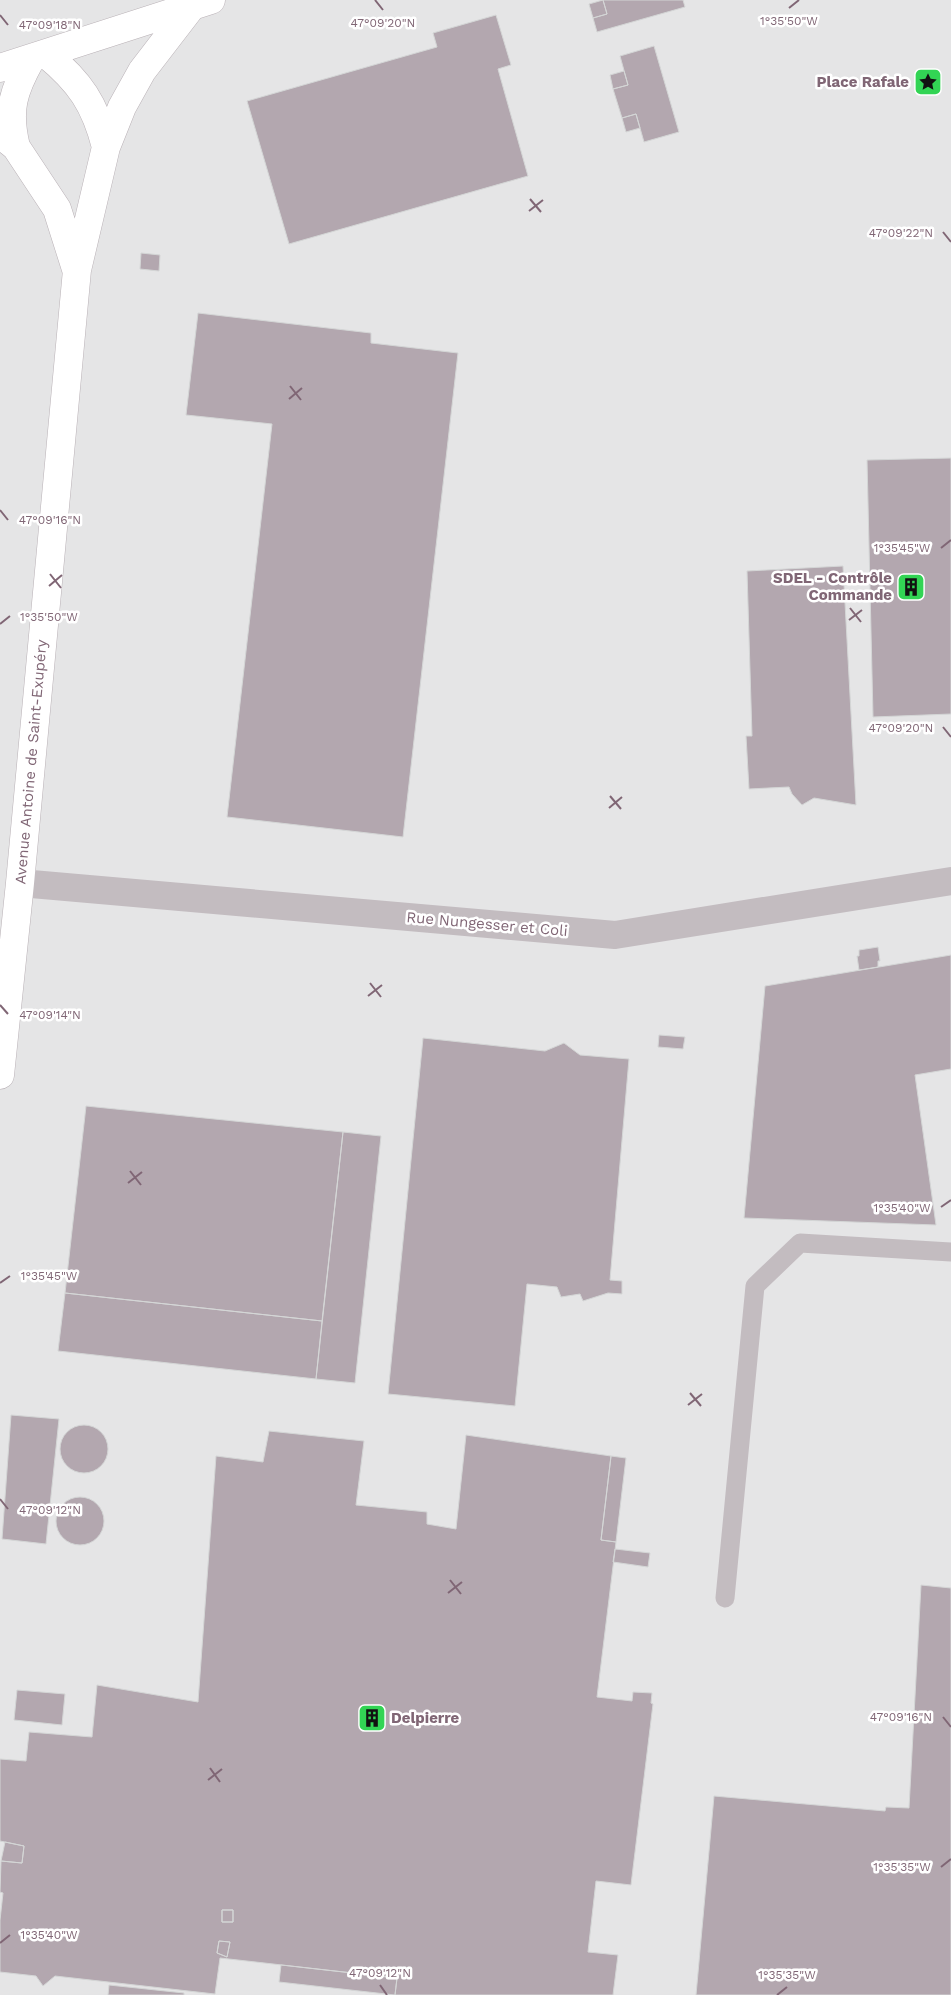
<svg xmlns="http://www.w3.org/2000/svg" width="951" height="1995" font-family="'Work Sans',sans-serif">
<style>
.built{fill:#e5e5e6}
.building{fill:#b3a7af;stroke:#d4d6d6;fill-rule:evenodd}
.lines{fill:none;stroke-linecap:round;stroke-linejoin:round}
.secondary-casing{stroke:#b9b1b6;stroke-width:29}
.lane{stroke:#c3bcc0;stroke-width:19}
.street{stroke:#c3bcc0;stroke-width:28}
.secondary{stroke:#fff;stroke-width:28}
.ticks{fill:none;stroke:#806675;stroke-width:2}
.labels{text-anchor:middle;stroke-width:5;stroke-linejoin:round;paint-order:stroke}
.poi-label{font-size:15px;font-weight:bold;fill:#806675;stroke:#fff;text-anchor:end}
.street-label{font-size:15px;fill:#806675;stroke:#fff}
.ticks-label{font-size:12px;text-anchor:middle;fill:#806675;stroke:#fff;stroke-width:5;stroke-linejoin:round;paint-order:stroke}
</style>
<rect width="100%" height="100%" fill="#f1f5f5"/>
<!-- built -->
<path class="built" d="M0 0H951V1995H0Z"/>
<!-- building -->
<path class="building" d="M603 0 607 14 593 18 589 4Z
M603 0H683L685 7 597 32 593 18 607 14Z
M496 15 511 65 498 69 528 176 289 244 247 101 437 47 433 33Z
M654 46 679 132 644 142 636 114 622 118 613 89 628 85 620 56Z
M624 71 628 85 613 89 610 75Z
M636 114 640 128 626 132 622 118Z
M141 253 160 255 159 271 140 269Z
M198 313 371 333V343L458 353 403 837 227 817 272 424 186 415Z
M951 458V714L873 717 867 460Z
M843 566 856 805 814 798 802 805 792 794 789 787 749 789 746 736H752L747 571Z
M878 947 880 961H878V967L859 970 857 956H859V950Z
M951 955V1069L915 1075 936 1225 744 1218 765 986Z
M659 1035 685 1037 683 1049 658 1047Z
M423 1038 545 1051 564 1043 580 1055 629 1059 610 1280 622 1281V1294L608 1293 583 1301 580 1294 561 1297 557 1287 527 1284 515 1406 388 1394Z
M86 1106 343 1132 322 1321 65 1293Z
M343 1132 381 1136 355 1383 316 1379Z
M65 1293 322 1321 316 1379 58 1351Z
M11 1415 59 1419 46 1544 2 1539Z
M60 1449a24 24 0 1 1 48 0a24 24 0 1 1-48 0Z
M269 1431 364 1441 356 1505 427 1512V1524L456 1529 466 1435 611 1456 601 1540 616 1542 597 1697 632 1701 633 1692 652 1693 651 1703 653 1704 631 1885 596 1881 588 1952 618 1955 613 1995H395L397 1978 220 1958 215 1994 55 1976 43 1986 36 1976 0 1972V1920L3 1893 0 1892 1 1861 22 1863 24 1846 0 1841V1759L26 1761 29 1732 92 1737 97 1685 198 1702 216 1456 263 1462ZM222 1910H233V1922H222ZM219 1941 230 1942 227 1957 217 1953Z
M611 1456 626 1458 616 1542 601 1540Z
M56 1521a24 24 0 1 1 48 0a24 24 0 1 1-48 0Z
M615 1549 650 1553 648 1567 613 1562Z
M921 1585 951 1588V1995H696L714 1796 885 1811 886 1807 909 1808Z
M17 1690 65 1694 62 1725 14 1720Z
M5 1842 24 1846 22 1863 1 1861Z
M222 1910H233V1922H222Z
M219 1941 230 1942 227 1957 217 1953Z
M281 1965 397 1978 395 1995 279 1982Z
M109 1985 184 1993V1995H108Z"/>
<g class="lines">
<defs>
<path id="secondary" d="M46 54C80 82 95 104 106 147
M0 68 211 0
M0 134 16 147 57 209 76 269
M16 147C7 110 13 91 31 59
M0 1075 20 883 77 270 106 147 122 107 142 71 192 6"/>
</defs>
<!-- secondary casing -->
<use href="#secondary" class="secondary-casing"/>
<!-- lane -->
<path class="lane" d="M725 1598 755 1286 800 1243 951 1252"/>
<!-- street -->
<path class="street" d="M20 883 615 935 951 881"/>
<!-- secondary -->
<use href="#secondary" class="secondary"/>
</g>
<!-- ticks -->
<path class="ticks" d="M375 0 383 10M789 8 799 0M0 15 8 25M530 199 541 212M529 211 543 200M943 232 951 242M290 386 301 400M289 399 302 388M0 510 8 520M941 548 951 540M50 574 61 588M49 586 62 575M850 608 861 622M849 620 862 610M0 624 10 616M943 727 951 737M610 796 621 809M609 808 622 797M370 983 381 997M368 996 382 985M0 1005 8 1014M130 1171 141 1185M128 1183 142 1172M941 1207 951 1200M0 1283 10 1276M690 1393 701 1406M688 1405 702 1394M0 1499 8 1509M450 1580 461 1594M448 1593 462 1582M943 1717 951 1727M210 1768 220 1782M208 1780 222 1769M941 1867 951 1859M0 1943 10 1935M380 1985 387 1995M777 1995 787 1987"/>
<!-- icons -->
<defs>
<symbol id="sight-square" viewBox="-11 -11 22 22"><rect x="-9" y="-9" width="18" height="18" rx="4" fill="#32d454" stroke="#fff"/><path d="M0-6L1.8-2.2L6-1.7L2.9 1.2L3.7 5.4L0 3.3L-3.7 5.4L-2.9 1.2L-6-1.7L-1.8-2.2Z" fill="#111"/></symbol>
<symbol id="building-square" viewBox="-11 -11 22 22"><rect x="-9" y="-9" width="18" height="18" rx="4" fill="#32d454" stroke="#fff"/><path d="M-4-6H4V6H1V3H-1V6H-4ZM-2.5-4.3h1.7v1.8h-1.7ZM.8-4.3h1.7v1.8H.8ZM-2.5-1h1.7V.8h-1.7ZM.8-1h1.7V.8H.8Z" fill="#111"/></symbol>
</defs>
<g fill-rule="evenodd">
<use href="#sight-square" x="912" y="66" width="32" height="32"/>
<use href="#building-square" x="895" y="571" width="32" height="32"/>
<use href="#building-square" x="356" y="1702" width="32" height="32"/>
</g>
<g class="labels">
<!-- poi labels -->
<g class="poi-label">
<text x="909" y="87">Place Rafale</text>
<text x="892" y="583">SDEL - Contrôle<tspan x="892" dy="17">Commande</tspan></text>
<text x="391" y="1723" text-anchor="start">Delpierre</text>
</g>
<!-- street labels -->
<g class="street-label">
<text transform="translate(31 762) rotate(-85)" y="5">Avenue Antoine de Saint-Exupéry</text>
<text transform="translate(487 924) rotate(5)" y="5">Rue Nungesser et Coli</text>
</g>
</g>
<g class="ticks-label">
<text x="789" y="25">1°35'50"W</text>
<text x="383" y="27">47°09'20"N</text>
<text x="50" y="29">47°09'18"N</text>
<text x="901" y="237">47°09'22"N</text>
<text x="50" y="524">47°09'16"N</text>
<text x="902" y="552">1°35'45"W</text>
<text x="49" y="621">1°35'50"W</text>
<text x="901" y="732">47°09'20"N</text>
<text x="50" y="1019">47°09'14"N</text>
<text x="902" y="1212">1°35'40"W</text>
<text x="49" y="1280">1°35'45"W</text>
<text x="50" y="1514">47°09'12"N</text>
<text x="901" y="1721">47°09'16"N</text>
<text x="902" y="1871">1°35'35"W</text>
<text x="49" y="1939">1°35'40"W</text>
<text x="380" y="1977">47°09'12"N</text>
<text x="787" y="1979">1°35'35"W</text>
</g>
</svg>
